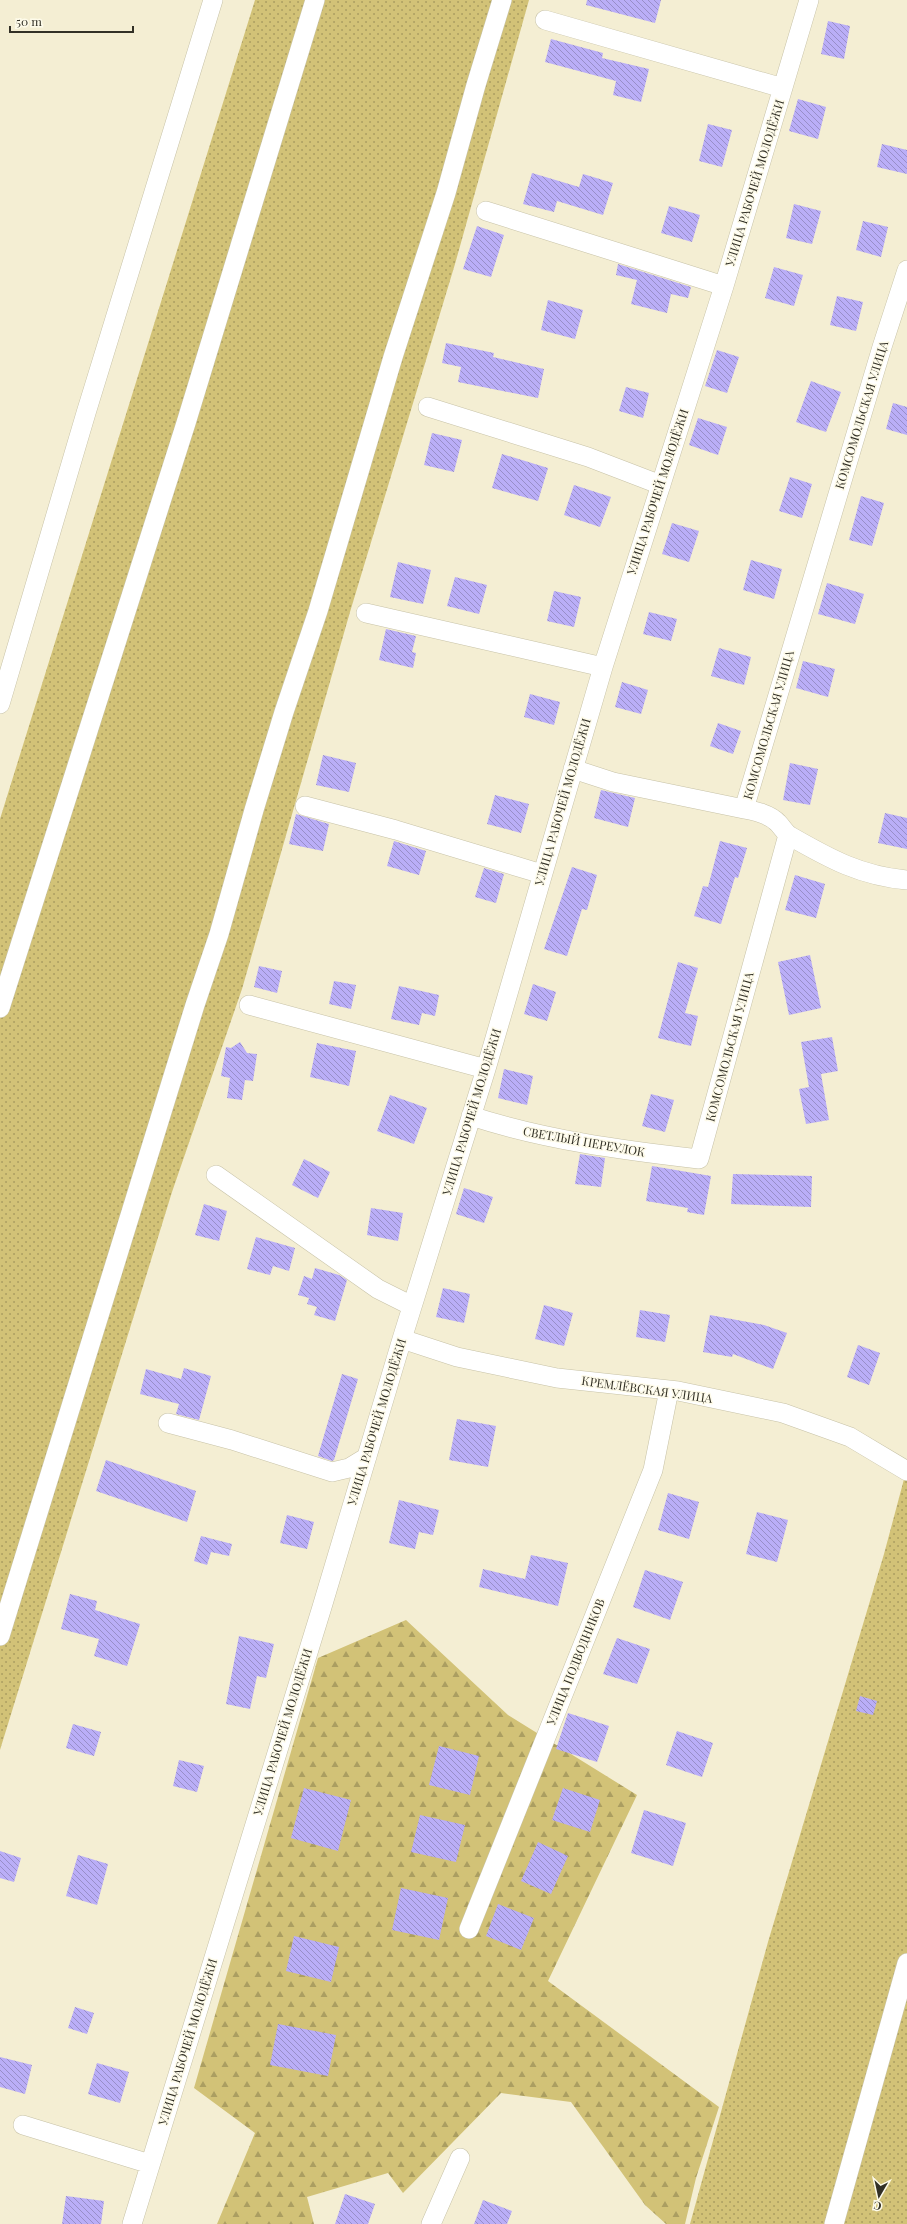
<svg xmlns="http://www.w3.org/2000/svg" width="907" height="2224" font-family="'Playfair Display',serif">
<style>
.forest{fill:url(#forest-firs)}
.garden{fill:url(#garden-dots)}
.building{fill:url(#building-back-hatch)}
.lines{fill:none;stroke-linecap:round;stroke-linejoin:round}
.minor-casing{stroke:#c7c2a7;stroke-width:20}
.minor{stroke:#fff;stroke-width:19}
.labels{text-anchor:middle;stroke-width:3;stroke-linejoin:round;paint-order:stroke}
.street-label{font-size:12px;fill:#323026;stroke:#fefbea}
</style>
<defs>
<pattern id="forest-firs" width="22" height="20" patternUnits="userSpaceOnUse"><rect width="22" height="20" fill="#d2c277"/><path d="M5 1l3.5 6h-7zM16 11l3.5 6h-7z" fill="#ab9e61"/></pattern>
<pattern id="garden-dots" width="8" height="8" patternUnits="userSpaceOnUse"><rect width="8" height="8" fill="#d2c277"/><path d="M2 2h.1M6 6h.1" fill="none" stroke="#ab9e61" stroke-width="1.8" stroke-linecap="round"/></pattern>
<pattern id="building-back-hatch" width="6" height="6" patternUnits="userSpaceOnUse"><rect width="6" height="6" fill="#baaef7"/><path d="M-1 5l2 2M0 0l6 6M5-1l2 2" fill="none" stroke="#988ec8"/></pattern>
</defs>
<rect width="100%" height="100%" fill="#f4eed3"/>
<!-- forest -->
<path class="forest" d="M406 1620 508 1715 637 1795 548 1981 719 2107 696 2178 685 2224H666L645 2205 571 2102 501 2093 403 2193 388 2173 307 2197 314 2224H217L255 2133 194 2088 318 1658Z"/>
<!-- garden -->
<path class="garden" d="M255 0H529L455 264 350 612 242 989 172 1192 0 1750V819Z
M907 1468V2224H690L768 1942 884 1554Z"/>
<!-- building -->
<path class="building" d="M587 0H661L655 23 586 5Z
M828 21 850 26 844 59 821 54Z
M551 39 603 53 602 58 649 69 641 102 613 95 616 81 545 62Z
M798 99 826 107 818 139 789 131Z
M708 124 732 130 722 167 699 161Z
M882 144 907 150V174L877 167Z
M532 173 579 187 583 174 613 183 603 215 557 201 554 212 523 204Z
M794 204 821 211 812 244 786 238Z
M669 206 700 215 692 242 661 233Z
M863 221 888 227 881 257 856 250Z
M477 226 504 235 491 277 463 269Z
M618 264 691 287 688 298 671 294 667 313 631 304 637 280 616 275Z
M774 267 803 275 794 306 765 298Z
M837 296 863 302 856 331 830 325Z
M548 300 583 310 575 339 541 330Z
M446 343 494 353 493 357 544 369 538 398 458 382 461 367 442 363Z
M717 350 739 357 727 393 705 386Z
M811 381 841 392 826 432 796 422Z
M626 387 649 393 643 418 619 411Z
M893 403 907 407V435L886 429Z
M698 418 727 427 718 455 689 445Z
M432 433 462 440 454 472 424 465Z
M502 454 548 468 538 501 492 488Z
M790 477 812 484 802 518 779 511Z
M574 485 611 497 600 527 564 515Z
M861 496 884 503 872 546 849 540Z
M672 523 699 531 689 562 662 554Z
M751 560 782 569 774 599 743 590Z
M398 562 431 570 423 604 390 597Z
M455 577 487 585 479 614 447 606Z
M827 583 864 594 855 624 818 614Z
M554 591 581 597 574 627 547 621Z
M649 612 677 619 671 641 643 634Z
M386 629 416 636 412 652 416 653 413 668 379 660Z
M719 648 751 657 744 685 711 676Z
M803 661 835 669 828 697 796 688Z
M622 682 648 690 641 714 615 707Z
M530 694 560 702 554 725 524 717Z
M718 723 741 731 733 754 710 746Z
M323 755 356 763 349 792 316 785Z
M790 763 818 769 810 805 783 800Z
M601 790 635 798 628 827 594 818Z
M495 795 529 804 521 833 487 824Z
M885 813 907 818V849L878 843Z
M296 814 329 824 323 851 289 844Z
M394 841 426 851 419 875 387 866Z
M720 841 747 848 738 878 735 877 721 924 694 916 703 886 708 887Z
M572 867 597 875 587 910 582 909 567 956 544 949Z
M484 868 504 874 496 903 475 897Z
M795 875 825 884 816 918 785 910Z
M810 955 821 1008 789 1015 778 962Z
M678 962 698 968 685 1013 698 1016 691 1046 658 1038Z
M259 966 282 971 277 993 254 987Z
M334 981 356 985 351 1009 329 1004Z
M533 984 556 992 547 1021 524 1014Z
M399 986 439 995 435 1016 422 1013 419 1025 391 1019Z
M832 1037 838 1071 821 1074 829 1120 806 1124 799 1089 809 1087 801 1042Z
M240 1042 247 1053 257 1054 253 1081 245 1080 242 1100 227 1098 230 1078 221 1076 226 1047 231 1048Z
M317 1043 356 1051 349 1086 310 1077Z
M504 1069 533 1076 527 1105 498 1098Z
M651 1094 674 1100 665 1132 642 1126Z
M390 1095 427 1108 414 1144 377 1131Z
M580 1154 605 1158 601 1187 575 1184Z
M304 1159 330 1172 318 1198 292 1185Z
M652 1166 711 1176 704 1215 687 1212 688 1208 646 1201Z
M733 1174 812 1176 811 1207 731 1204Z
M464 1188 493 1197 484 1223 456 1214Z
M204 1204 227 1211 219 1241 195 1235Z
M371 1208 403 1213 398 1241 367 1235Z
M256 1237 295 1248 289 1271 273 1266 270 1275 247 1269Z
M315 1268 339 1275 347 1280 335 1321 314 1315 317 1307 307 1304 309 1298 298 1295 304 1276 312 1279Z
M443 1288 470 1294 464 1323 436 1317Z
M544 1305 573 1313 564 1346 535 1339Z
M640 1310 670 1315 665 1342 636 1337Z
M710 1315 764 1325 787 1333 773 1369 733 1354 732 1357 703 1352Z
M858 1345 880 1353 869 1385 847 1377Z
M184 1368 211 1376 199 1420 176 1414 179 1404 140 1394 146 1369 181 1379Z
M342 1374 358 1379 334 1460 332 1461 318 1456Z
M457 1419 496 1426 488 1467 449 1460Z
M106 1460 196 1491 187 1522 96 1491Z
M668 1493 699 1502 689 1539 658 1530Z
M399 1500 439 1510 433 1535 419 1532 415 1549 389 1543Z
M757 1512 788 1520 777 1562 746 1554Z
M287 1515 314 1522 307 1549 280 1543Z
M201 1536 232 1544 229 1556 211 1552 207 1565 194 1561Z
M531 1555 568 1563 558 1606 479 1587 483 1569 525 1579Z
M645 1570 683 1582 670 1620 633 1607Z
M70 1594 97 1601 95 1610 140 1624 127 1666 94 1656 99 1639 61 1629Z
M239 1636 274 1644 266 1678 257 1676 250 1709 226 1704Z
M617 1638 650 1649 637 1684 603 1674Z
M860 1696 877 1701 873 1715 856 1711Z
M568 1713 609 1726 597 1762 556 1749Z
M73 1724 101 1732 94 1756 66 1748Z
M677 1731 713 1743 702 1777 666 1765Z
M439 1746 479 1756 470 1795 429 1785Z
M179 1760 204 1766 197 1792 173 1786Z
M304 1788 351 1800 338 1851 291 1838Z
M563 1788 600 1800 590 1832 552 1820Z
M644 1810 686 1823 673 1866 631 1853Z
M420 1815 465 1825 456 1862 411 1852Z
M538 1842 568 1856 551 1894 521 1881Z
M0 1851 21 1858 14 1882 0 1878Z
M78 1855 108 1864 97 1905 66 1896Z
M401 1888 448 1898 439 1940 392 1930Z
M498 1904 534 1918 521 1950 486 1936Z
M294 1936 339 1947 331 1982 286 1971Z
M75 2007 94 2013 87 2034 68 2028Z
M278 2024 336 2035 328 2076 270 2065Z
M0 2057 32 2065 25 2094 0 2087Z
M97 2063 129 2072 120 2103 88 2094Z
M345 2194 375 2204 368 2224H335Z
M66 2196 104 2201 101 2224H62Z
M483 2200 512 2211 507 2224H474Z"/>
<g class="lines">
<defs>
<path id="minor" d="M545 20 783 88
M486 211 724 286
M907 270 882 347 744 809C755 811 770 814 778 823 782 827 785 833 790 836 830 859 861 876 907 880
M428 407 588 457 661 485
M366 613 603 667
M0 704 86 413 213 0
M573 769 613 782 744 809
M305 806 396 830 542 874
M249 1005 486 1069
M0 1008 186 423 315 0
M471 1116C545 1140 621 1150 699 1159L788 835
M216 1175 378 1289 412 1306
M402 1339 457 1357 557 1378 678 1391 783 1413 850 1437 907 1471
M168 1423 232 1440 332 1472 349 1468 367 1457
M0 1636 195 1005 219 934 254 810 284 712 318 611 393 357 446 193 476 85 502 0
M469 1929 653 1470 669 1390
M23 2125 150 2164
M132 2224 322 1607 402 1339 486 1069 603 667 724 286 809 0
M431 2224 460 2158
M834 2224 907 1963"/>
</defs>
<!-- minor casing -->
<use href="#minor" class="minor-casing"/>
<!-- minor -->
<use href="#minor" class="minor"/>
</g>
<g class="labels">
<!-- street labels -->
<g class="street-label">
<text transform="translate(755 183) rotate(-73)" y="4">УЛИЦА РАБОЧЕЙ МОЛОДЁЖИ</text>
<text transform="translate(862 415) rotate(-73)" y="4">КОМСОМОЛЬСКАЯ УЛИЦА</text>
<text transform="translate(658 492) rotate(-72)" y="4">УЛИЦА РАБОЧЕЙ МОЛОДЁЖИ</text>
<text transform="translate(769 725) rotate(-74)" y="4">КОМСОМОЛЬСКАЯ УЛИЦА</text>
<text transform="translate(563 802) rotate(-74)" y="4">УЛИЦА РАБОЧЕЙ МОЛОДЁЖИ</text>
<text transform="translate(730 1047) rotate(-75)" y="4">КОМСОМОЛЬСКАЯ УЛИЦА</text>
<text transform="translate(472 1112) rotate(-73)" y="4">УЛИЦА РАБОЧЕЙ МОЛОДЁЖИ</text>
<text transform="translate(584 1142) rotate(10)" y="4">СВЕТЛЫЙ ПЕРЕУЛОК</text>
<text transform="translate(647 1390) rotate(8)" y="4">КРЕМЛЁВСКАЯ УЛИЦА</text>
<text transform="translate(377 1422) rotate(-73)" y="4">УЛИЦА РАБОЧЕЙ МОЛОДЁЖИ</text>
<text transform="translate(576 1662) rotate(-68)" y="4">УЛИЦА ПОДВОДНИКОВ</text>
<text transform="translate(283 1732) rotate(-73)" y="4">УЛИЦА РАБОЧЕЙ МОЛОДЁЖИ</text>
<text transform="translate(188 2042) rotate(-73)" y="4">УЛИЦА РАБОЧЕЙ МОЛОДЁЖИ</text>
</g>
</g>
<!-- north arrow -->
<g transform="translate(879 2196) rotate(189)" stroke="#fefbea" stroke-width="3" paint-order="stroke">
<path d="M0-3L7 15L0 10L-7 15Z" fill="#323026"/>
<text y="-6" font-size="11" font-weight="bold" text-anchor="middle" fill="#323026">С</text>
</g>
<!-- scale -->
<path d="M10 26v6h123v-6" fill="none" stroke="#323026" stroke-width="2"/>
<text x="16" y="26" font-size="12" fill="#323026" stroke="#fefbea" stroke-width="3" paint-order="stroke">50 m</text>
</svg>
